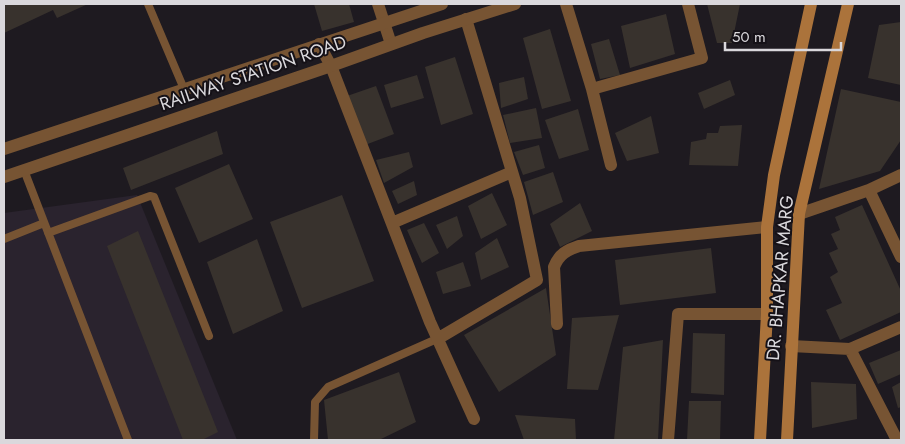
<svg xmlns="http://www.w3.org/2000/svg" width="905" height="444" font-family="Jost,sans-serif">
<style>
.built{fill:#2a232e}
.building{fill:#38322d}
.lines{fill:none;stroke-linecap:round;stroke-linejoin:round}
.service{stroke:#775433;stroke-width:8}
.minor{stroke:#775433;stroke-width:12}
.tertiary{stroke:#775433;stroke-width:12}
.secondary{stroke:#ab733b;stroke-width:12}
.labels{text-anchor:middle;stroke-width:4;stroke-linejoin:round;paint-order:stroke}
.street-label{font-size:18px;fill:#dad8dc;stroke:#151117}
</style>
<rect width="100%" height="100%" fill="#1e1a20"/>
<!-- built -->
<path class="built" d="M137 195 237 440H4V213Z"/>
<!-- building -->
<path class="building" d="M4 4H88L57 18 53 10 4 33Z
M314 4H349L354 22 322 31Z
M707 4H740L732 43H717Z
M666 14 675 54 630 68 621 26Z
M901 22V85L868 78 879 25Z
M550 29 571 101 542 109 523 38Z
M609 39 620 75 600 79 591 44Z
M455 57 473 114 441 125 425 67Z
M417 75 424 98 391 108 384 85Z
M524 77 528 99 501 108 499 83Z
M730 80 735 95 704 109 698 93Z
M376 86 394 134 365 145 347 96Z
M841 89 901 102V140L880 171 819 189Z
M536 108 542 138 510 143 503 115Z
M578 109 589 150 559 159 545 120Z
M651 116 659 153 627 161 615 133Z
M742 125 738 166 689 165 691 142 706 139 707 133H718L720 126Z
M217 131 223 154 131 190 123 168Z
M539 145 545 168 523 175 514 152Z
M409 152 413 167 384 183 376 160Z
M229 164 253 219 199 243 175 188Z
M553 172 563 202 533 215 524 182Z
M414 181 417 195 398 204 392 191Z
M492 193 507 225 481 239 468 206Z
M342 195 374 281 302 308 270 222Z
M580 203 592 231 560 247 550 224Z
M862 205 901 291V312L840 340 826 310 842 303 830 277 838 272 829 253 838 249 831 234 840 230 835 217Z
M457 216 463 236 447 249 436 225Z
M424 223 439 253 422 263 407 230Z
M138 231 218 432 202 440H183L107 246Z
M497 238 509 267 481 280 475 253Z
M257 239 283 311 233 334 207 262Z
M711 248 716 293 620 305 615 260Z
M463 262 471 286 443 294 436 272Z
M546 288 556 355 499 392 464 335Z
M619 315 598 390 567 389 572 318Z
M693 333 725 334 724 395 691 393Z
M663 340 658 440H614L623 347Z
M901 350V374L878 384 869 363Z
M399 372 416 422 379 440H328L324 400Z
M811 382 856 384 857 419 812 428Z
M901 382V407L898 408 892 387Z
M689 401H721L720 440H687Z
M515 415 575 419 576 440H524Z"/>
<g class="lines">
<!-- service -->
<path class="service" d="M148 4 184 89
M24 170 128 440
M48 233 150 196 154 197 209 336
M4 239 44 223
M314 440 315 402 328 387 439 338"/>
<!-- minor -->
<path class="minor" d="M378 4 391 44
M566 4 592 89 702 58 688 4
M319 44 331 66 430 322 474 419
M592 89 611 165
M869 190 901 257
M799 214 869 190 901 175
M392 223 512 172
M557 324 554 267C559 254 567 250 579 246L767 227
M439 338 537 280 520 198 466 19
M791 346 850 349 901 327
M850 349 897 440
M668 440 678 314H767"/>
<!-- tertiary -->
<path class="tertiary" d="M4 149 442 4
M4 177 331 66 423 33 515 4"/>
<!-- secondary -->
<path class="secondary" d="M760 440 767 314V227L774 175 811 4
M787 440 799 214 848 4"/>
</g>
<g class="labels">
<!-- street labels -->
<g class="street-label">
<text transform="translate(253 73) rotate(-19)" y="6">RAILWAY STATION ROAD</text>
<text transform="translate(780 278) rotate(-85)" y="6">DR. BHAPKAR MARG</text>
</g>
</g>
<!-- border -->
<rect width="905" height="444" fill="none" stroke="#dad8dc" stroke-width="10"/>
<!-- scale -->
<path d="M725 42v8h116v-8" fill="none" stroke="#dad8dc" stroke-width="2.5"/>
<text x="732" y="42" font-size="15" fill="#dad8dc" stroke="#151117" stroke-width="4" paint-order="stroke">50 m</text>
</svg>
